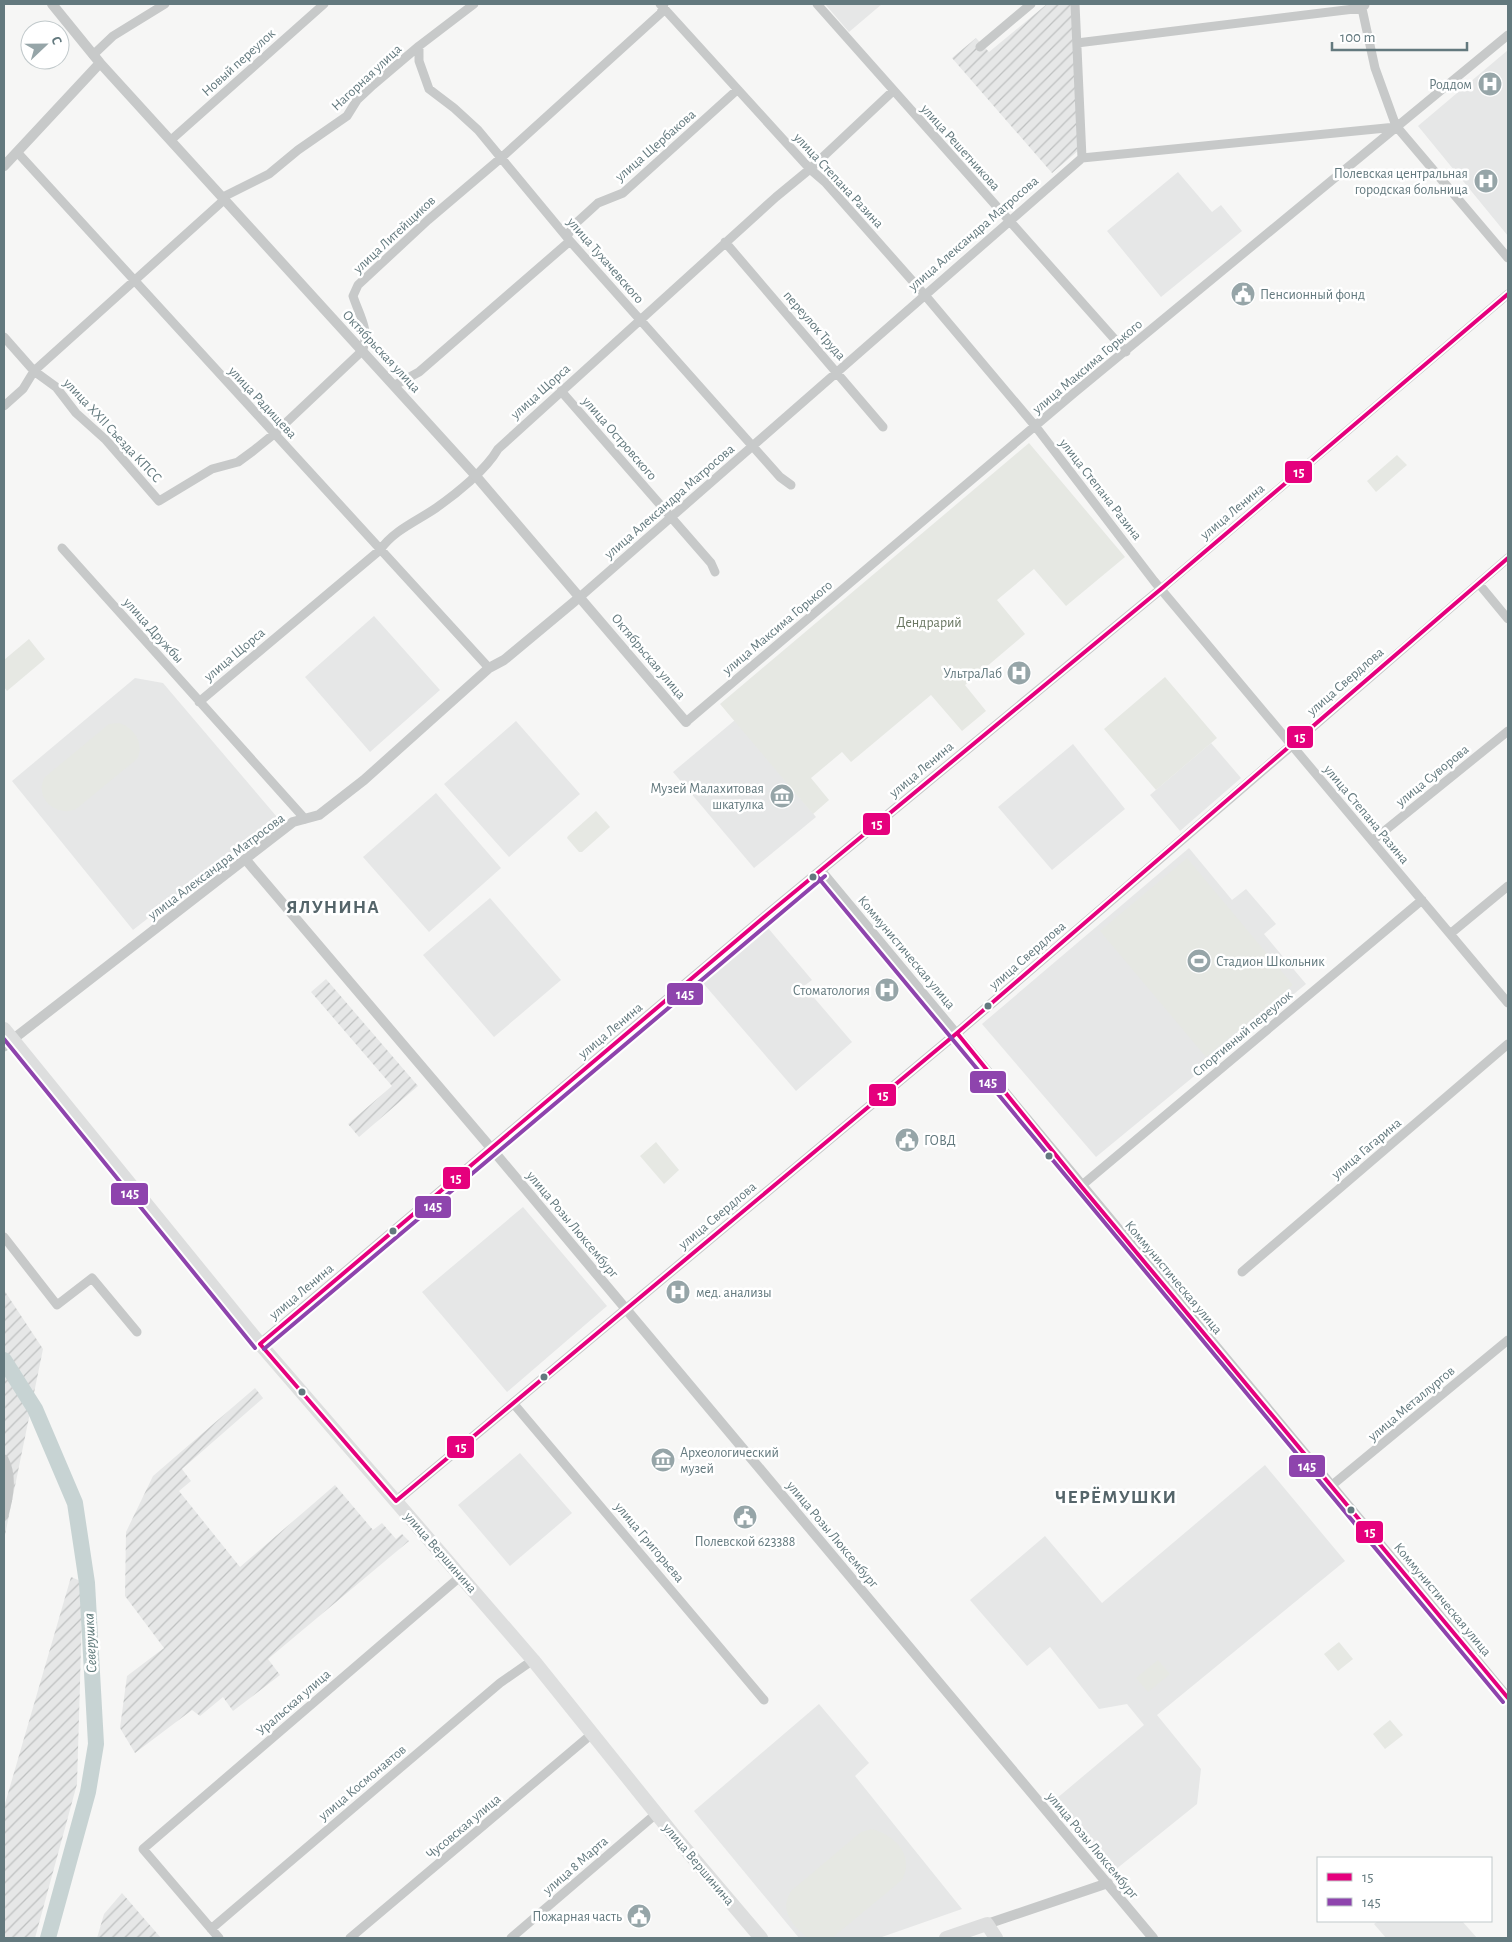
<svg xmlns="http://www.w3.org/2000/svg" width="1512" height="1942" font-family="'Alegreya Sans',sans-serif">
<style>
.built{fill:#e6e7e7}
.industrial{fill:url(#industrial-furrows)}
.green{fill:#e6e8e3}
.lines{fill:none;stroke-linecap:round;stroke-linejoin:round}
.river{stroke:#c7d3d3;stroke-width:16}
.minor{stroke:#c7c9c9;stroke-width:9}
.tertiary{stroke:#c7c9c9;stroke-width:10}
.primary{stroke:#dddede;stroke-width:14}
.bus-1-casing{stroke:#fff;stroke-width:8}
.bus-2-casing{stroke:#fff;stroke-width:8}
.bus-1{stroke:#e5007d;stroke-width:4}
.bus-2{stroke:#8e44ad;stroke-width:4}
.bus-dot{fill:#63797e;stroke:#fff;stroke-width:2}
.labels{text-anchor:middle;stroke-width:5;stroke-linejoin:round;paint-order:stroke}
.street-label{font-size:14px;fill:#63797e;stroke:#fff}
.poi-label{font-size:14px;fill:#63797e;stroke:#fff;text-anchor:end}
.park-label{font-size:14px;fill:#6a7762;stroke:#fff}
.water-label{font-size:15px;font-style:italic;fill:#5e7879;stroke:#fff}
.district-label{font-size:19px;font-weight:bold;letter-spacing:1px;fill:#55656a;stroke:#fff}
.line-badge{stroke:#fff;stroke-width:2}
.badge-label{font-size:14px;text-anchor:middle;font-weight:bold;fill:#fff}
</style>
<defs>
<pattern id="industrial-furrows" width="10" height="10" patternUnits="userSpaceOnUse" patternTransform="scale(1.25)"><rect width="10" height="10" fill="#e6e7e7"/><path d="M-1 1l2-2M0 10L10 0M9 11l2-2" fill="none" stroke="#bec0c0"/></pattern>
</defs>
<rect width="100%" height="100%" fill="#f6f6f5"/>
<!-- built -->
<path class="built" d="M825 4H882L849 32Z
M1508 50V236L1418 126Z
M1178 172 1212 212 1221 205 1242 231 1161 297 1107 231Z
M374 616 440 690 370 752 305 677Z
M135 678 163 683 277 817 133 930 12 781Z
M735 720 816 817 754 868 673 772Z
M516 721 580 794 509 857 444 784Z
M1211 743 1241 778 1180 831 1150 795Z
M1073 744 1125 809 1052 870 998 807Z
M436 793 501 868 429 932 363 857Z
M1189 848 1232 900 1246 889 1276 924 1264 934 1306 984 1096 1157 982 1024Z
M490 898 561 980 494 1037 423 955Z
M768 928 812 980 804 986 852 1042 796 1091 703 983Z
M523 1207 607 1306 507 1392 422 1292Z
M520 1453 572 1513 510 1566 458 1505Z
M1265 1465 1345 1561 1157 1715 1201 1769 1197 1804 1115 1870 1056 1799 1144 1725 1127 1704 1099 1709 1050 1647 1027 1666 970 1600 1045 1536 1102 1603Z
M819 1704 869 1763 855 1776 962 1909 879 1938H799L694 1811Z
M1378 1921H1462L1477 1938H1386L1374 1924Z"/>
<!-- industrial -->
<path class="industrial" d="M1047 4H1071L1079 150 1052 173 952 58 976 38 989 52Z
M326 979 418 1086 359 1137 348 1124 392 1086 311 992Z
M4 1290 43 1349 4 1540Z
M255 1388 263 1398 182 1469 191 1481 179 1491 240 1567 335 1485 373 1530 382 1523 396 1539 402 1534 409 1541 268 1659 280 1675 233 1711 223 1697 200 1716 192 1710 135 1753 120 1728 127 1676 164 1648 125 1596 126 1532 153 1476Z
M71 1577 83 1582 77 1784 35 1938H4V1807Z
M122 1893 161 1938H97L104 1914Z"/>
<!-- green -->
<path class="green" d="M1029 443 1125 557 1066 606 1034 569 997 600 1025 634 965 685 986 711 962 731 931 695 851 762 842 752 811 778 829 800 813 814 720 704Z
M1397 455 1407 465 1376 492 1367 481Z
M29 639 45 659 7 691 4 687V660Z
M1165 677 1217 738 1156 790 1104 729Z
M119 723C134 727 145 744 137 759L76 809C56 818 33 797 45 777L109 724Z
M596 811 610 827 582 852H579L567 838 568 836Z
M1187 858 1293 985 1206 1057 1100 931Z
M656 1142 679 1170 664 1184 640 1156Z
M1339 1642 1353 1659 1338 1671 1324 1654Z
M1158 1660 1170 1674 1148 1692 1136 1678Z
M1390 1720 1403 1735 1385 1749 1373 1734Z
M872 1829C895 1835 915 1856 902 1880L832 1938H808C792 1925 779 1911 791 1891L861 1832Z"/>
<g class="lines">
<!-- river -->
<path class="river" d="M4 1360 35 1409 75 1503 87 1583 96 1744 88 1792 48 1938"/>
<!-- minor -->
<path class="minor" d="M660 4 810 169 825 182 924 294 1036 427 1154 581 1508 1003
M817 4 1126 352
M1075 4 1082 158
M1361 4 1375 68 1396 126 1508 258
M1077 43 1362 8 1365 5
M419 46V61L429 89 454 108 478 130 570 241 780 477 791 485
M980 47 1031 4
M93 55 113 36 165 4
M171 140 324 4
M17 152 489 668
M223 197 269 174 298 150 347 116 357 100 373 85 419 46 474 4
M567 236 575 224 598 203 623 193 737 90
M725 242 883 427
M4 337 34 371 56 387 76 413 106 440 159 501 212 469 238 462 253 451 274 434 362 351C371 331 359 315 353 296L358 285 428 220 501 158 661 13 664 4
M395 385 419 372 570 241
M561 391 711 563 715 572
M4 406 23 389 34 371 225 199
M62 548 305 819
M1479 584 1508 619
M1161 589 1508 294
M581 596 1082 158 1396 127
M199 702 380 550C394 530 417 521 436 508 456 494 486 470 498 449L776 197 810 169 893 91
M686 722 1074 393 1508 35
M1292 745 1508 558
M1372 841 1508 731
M1450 934 1508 886
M4 1047 12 1040
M1081 1186 1422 900
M4 1237 57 1305 92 1278 137 1332
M1242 1272 1508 1044
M513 1403 764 1700
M4 1459C13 1476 9 1497 4 1515
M1331 1486 1508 1340
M211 1929 500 1683 533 1660
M219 1938 143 1849 461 1576
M350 1938 593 1733
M511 1938 657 1813"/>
<!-- tertiary -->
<path class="tertiary" d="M52 4 100 63 475 475 686 722
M4 166 100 63
M246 860 491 1148 1153 1938
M821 871 1508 1698
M12 1040 293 822 319 815 364 780 489 668 504 660 581 596
M260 1344 769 913 1161 589
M396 1501 957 1033 1292 745
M987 1924 1108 1883"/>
<!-- primary -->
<path class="primary" d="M4 1029 260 1344 533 1660 672 1833 761 1938
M946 1938 987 1924 996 1938"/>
<defs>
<path id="bus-1" d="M1508 294 1161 589 769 913 260 1344 396 1501 957 1033 1508 558
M957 1033 1081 1186 1508 1698"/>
<path id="bus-2" d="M816 875 1503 1702
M4 1039 255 1348
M264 1349 825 876"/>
</defs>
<!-- bus-1 casing -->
<use href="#bus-1" class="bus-1-casing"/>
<!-- bus-2 casing -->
<use href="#bus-2" class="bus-2-casing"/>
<!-- bus-1 -->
<use href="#bus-1" class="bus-1"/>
<!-- bus-2 -->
<use href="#bus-2" class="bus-2"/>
</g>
<!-- icons -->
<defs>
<symbol id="hospital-disc" viewBox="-11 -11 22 22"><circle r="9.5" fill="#96a5a8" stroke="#fff"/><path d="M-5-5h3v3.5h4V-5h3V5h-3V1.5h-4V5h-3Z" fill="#fff"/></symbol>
<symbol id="civic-disc" viewBox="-11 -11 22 22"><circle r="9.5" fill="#96a5a8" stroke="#fff"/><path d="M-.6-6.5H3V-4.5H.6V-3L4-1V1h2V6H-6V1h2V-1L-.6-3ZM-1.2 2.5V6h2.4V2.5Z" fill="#fff"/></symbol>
<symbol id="museum-disc" viewBox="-11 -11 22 22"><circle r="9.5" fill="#96a5a8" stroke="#fff"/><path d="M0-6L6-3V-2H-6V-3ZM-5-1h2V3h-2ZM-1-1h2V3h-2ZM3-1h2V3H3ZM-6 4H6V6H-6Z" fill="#fff"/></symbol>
<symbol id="stadium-disc" viewBox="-11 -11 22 22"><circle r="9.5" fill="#96a5a8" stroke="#fff"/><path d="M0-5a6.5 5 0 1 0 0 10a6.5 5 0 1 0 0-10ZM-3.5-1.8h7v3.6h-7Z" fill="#fff"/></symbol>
</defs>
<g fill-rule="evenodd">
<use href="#hospital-disc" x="1476" y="70" width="28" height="28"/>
<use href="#hospital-disc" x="1472" y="167" width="28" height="28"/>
<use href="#civic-disc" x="1229" y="280" width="28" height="28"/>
<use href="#hospital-disc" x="1005" y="659" width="28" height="28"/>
<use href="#museum-disc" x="768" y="782" width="28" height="28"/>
<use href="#stadium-disc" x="1185" y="947" width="28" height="28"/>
<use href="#hospital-disc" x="873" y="976" width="28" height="28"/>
<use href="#civic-disc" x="893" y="1126" width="28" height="28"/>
<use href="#hospital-disc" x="664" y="1278" width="28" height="28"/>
<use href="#museum-disc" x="649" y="1446" width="28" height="28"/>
<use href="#civic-disc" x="731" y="1503" width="28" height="28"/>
<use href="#civic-disc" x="625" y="1902" width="28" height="28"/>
</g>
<!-- markers -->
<g class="bus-dot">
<circle cx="813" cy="877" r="4.5"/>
<circle cx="988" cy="1006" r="4.5"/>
<circle cx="1049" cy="1156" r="4.5"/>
<circle cx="393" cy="1231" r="4.5"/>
<circle cx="544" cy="1377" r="4.5"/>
<circle cx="302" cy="1392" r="4.5"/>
<circle cx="1351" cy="1510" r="4.5"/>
</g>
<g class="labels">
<!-- street labels -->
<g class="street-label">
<text transform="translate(238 62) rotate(-42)" y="5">Новый переулок</text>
<text transform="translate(366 77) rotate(-43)" y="5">Нагорная улица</text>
<text transform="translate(655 145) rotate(-41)" y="5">улица Щербакова</text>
<text transform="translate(961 147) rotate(48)" y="5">улица Решетникова</text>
<text transform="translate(839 180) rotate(47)" y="5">улица Степана Разина</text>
<text transform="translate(973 233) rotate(-41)" y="5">улица Александра Матросова</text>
<text transform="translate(394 234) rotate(-43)" y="5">улица Литейщиков</text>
<text transform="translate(606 260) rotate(49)" y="5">улица Тухачевского</text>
<text transform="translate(815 325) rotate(49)" y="5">переулок Труда</text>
<text transform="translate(382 351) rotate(47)" y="5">Октябрьская улица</text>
<text transform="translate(1087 366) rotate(-40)" y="5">улица Максима Горького</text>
<text transform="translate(540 391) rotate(-42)" y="5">улица Щорса</text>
<text transform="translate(263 402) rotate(47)" y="5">улица Радищева</text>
<text transform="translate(113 430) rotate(47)" y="5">улица XXII Съезда КПСС</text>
<text transform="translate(620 438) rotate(49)" y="5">улица Островского</text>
<text transform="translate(1101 489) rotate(52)" y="5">улица Степана Разина</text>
<text transform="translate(669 501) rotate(-41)" y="5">улица Александра Матросова</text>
<text transform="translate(1232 511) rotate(-40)" y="5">улица Ленина</text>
<text transform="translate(777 627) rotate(-40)" y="5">улица Максима Горького</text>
<text transform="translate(154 630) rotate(48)" y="5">улица Дружбы</text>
<text transform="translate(234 654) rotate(-40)" y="5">улица Щорса</text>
<text transform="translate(649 656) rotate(50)" y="5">Октябрьская улица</text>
<text transform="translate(1345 681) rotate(-41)" y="5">улица Свердлова</text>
<text transform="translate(921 769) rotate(-40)" y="5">улица Ленина</text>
<text transform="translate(1432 775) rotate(-39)" y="5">улица Суворова</text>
<text transform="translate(1367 814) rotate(50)" y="5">улица Степана Разина</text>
<text transform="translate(216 866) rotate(-37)" y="5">улица Александра Матросова</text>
<text transform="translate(907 952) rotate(50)" y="5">Коммунистическая улица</text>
<text transform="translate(1027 955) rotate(-41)" y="5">улица Свердлова</text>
<text transform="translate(610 1030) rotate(-40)" y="5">улица Ленина</text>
<text transform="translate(1242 1033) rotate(-40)" y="5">Спортивный переулок</text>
<text transform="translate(1366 1148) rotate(-40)" y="5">улица Гагарина</text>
<text transform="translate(717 1215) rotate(-40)" y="5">улица Свердлова</text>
<text transform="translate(573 1224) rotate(50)" y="5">улица Розы Люксембург</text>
<text transform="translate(1174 1277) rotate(50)" y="5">Коммунистическая улица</text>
<text transform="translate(301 1291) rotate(-40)" y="5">улица Ленина</text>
<text transform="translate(1411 1403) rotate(-40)" y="5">улица Металлургов</text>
<text transform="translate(833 1534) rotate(50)" y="5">улица Розы Люксембург</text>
<text transform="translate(650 1542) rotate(50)" y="5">улица Григорьева</text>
<text transform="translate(441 1552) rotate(49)" y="5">улица Вершинина</text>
<text transform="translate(1443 1599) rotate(50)" y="5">Коммунистическая улица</text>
<text transform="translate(293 1702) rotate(-41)" y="5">Уральская улица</text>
<text transform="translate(362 1782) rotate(-40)" y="5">улица Космонавтов</text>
<text transform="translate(463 1826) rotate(-40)" y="5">Чусовская улица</text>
<text transform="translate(1093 1845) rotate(50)" y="5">улица Розы Люксембург</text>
<text transform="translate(699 1864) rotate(50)" y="5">улица Вершинина</text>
<text transform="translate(575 1865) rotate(-41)" y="5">улица 8 Марта</text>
</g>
<!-- poi labels -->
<g class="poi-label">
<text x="1472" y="89">Роддом</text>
<text x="1468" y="178">Полевская центральная<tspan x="1468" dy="16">городская больница</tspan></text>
<text x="1260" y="299" text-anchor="start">Пенсионный фонд</text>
<text x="1002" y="678">УльтраЛаб</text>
<text x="764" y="793">Музей Малахитовая<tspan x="764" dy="16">шкатулка</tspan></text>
<text x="1216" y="966" text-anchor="start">Стадион Школьник</text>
<text x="870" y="995">Стоматология</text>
<text x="924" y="1145" text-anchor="start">ГОВД</text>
<text x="696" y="1297" text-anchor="start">мед. анализы</text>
<text x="680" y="1457" text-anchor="start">Археологический<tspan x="680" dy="16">музей</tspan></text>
<text x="745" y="1546" text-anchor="middle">Полевской 623388</text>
<text x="622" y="1921">Пожарная часть</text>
</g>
<!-- park labels -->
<g class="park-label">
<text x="929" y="627">Дендрарий</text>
</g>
<!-- water labels -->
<g class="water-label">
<text transform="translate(90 1643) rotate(-93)" y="5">Северушка</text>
</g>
<!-- district labels -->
<g class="district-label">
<text x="333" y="913">ЯЛУНИНА</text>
<text x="1116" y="1503">ЧЕРЁМУШКИ</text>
</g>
</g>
<g class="line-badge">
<rect x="1284" y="460" width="29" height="24" rx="5" fill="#e5007d"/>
<rect x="1286" y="725" width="28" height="24" rx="5" fill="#e5007d"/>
<rect x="862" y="812" width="29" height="24" rx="5" fill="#e5007d"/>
<rect x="666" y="982" width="38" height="24" rx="5" fill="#8e44ad"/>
<rect x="969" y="1070" width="38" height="24" rx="5" fill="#8e44ad"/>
<rect x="868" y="1083" width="29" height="24" rx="5" fill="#e5007d"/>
<rect x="442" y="1166" width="29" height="24" rx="5" fill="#e5007d"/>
<rect x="110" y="1182" width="39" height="24" rx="5" fill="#8e44ad"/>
<rect x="414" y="1195" width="38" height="24" rx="5" fill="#8e44ad"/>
<rect x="446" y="1435" width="29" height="24" rx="5" fill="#e5007d"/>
<rect x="1288" y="1454" width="38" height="24" rx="5" fill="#8e44ad"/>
<rect x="1355" y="1520" width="29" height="24" rx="5" fill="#e5007d"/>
</g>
<g class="badge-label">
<text x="1299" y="477">15</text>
<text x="1300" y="742">15</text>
<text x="877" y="829">15</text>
<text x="685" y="999">145</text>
<text x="988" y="1087">145</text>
<text x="883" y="1100">15</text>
<text x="456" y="1183">15</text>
<text x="130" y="1198">145</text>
<text x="433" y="1211">145</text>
<text x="461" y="1452">15</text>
<text x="1307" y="1471">145</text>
<text x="1370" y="1537">15</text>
</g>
<!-- border -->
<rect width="1512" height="1942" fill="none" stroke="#63797e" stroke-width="10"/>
<!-- legend -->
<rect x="1317" y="1857" width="175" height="65" fill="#ffffff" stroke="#c1c9cb"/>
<rect x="1327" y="1873" width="25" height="8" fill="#e5007d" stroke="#c1c9cb"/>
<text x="1362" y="1882" font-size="15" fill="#63797e">15</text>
<rect x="1327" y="1898" width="25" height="8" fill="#8e44ad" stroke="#c1c9cb"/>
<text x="1362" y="1907" font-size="15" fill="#63797e">145</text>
<!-- north arrow -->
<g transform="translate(45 45) rotate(68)"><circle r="24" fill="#ffffff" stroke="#c1c9cb"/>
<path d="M0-4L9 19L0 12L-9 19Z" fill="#96a5a8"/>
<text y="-8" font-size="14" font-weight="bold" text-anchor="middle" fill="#63797e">С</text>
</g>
<!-- scale -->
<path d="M1332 42v8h135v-8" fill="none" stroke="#63797e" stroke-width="2.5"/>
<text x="1340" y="42" font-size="15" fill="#63797e" stroke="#ffffff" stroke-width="4" paint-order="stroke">100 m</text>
</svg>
